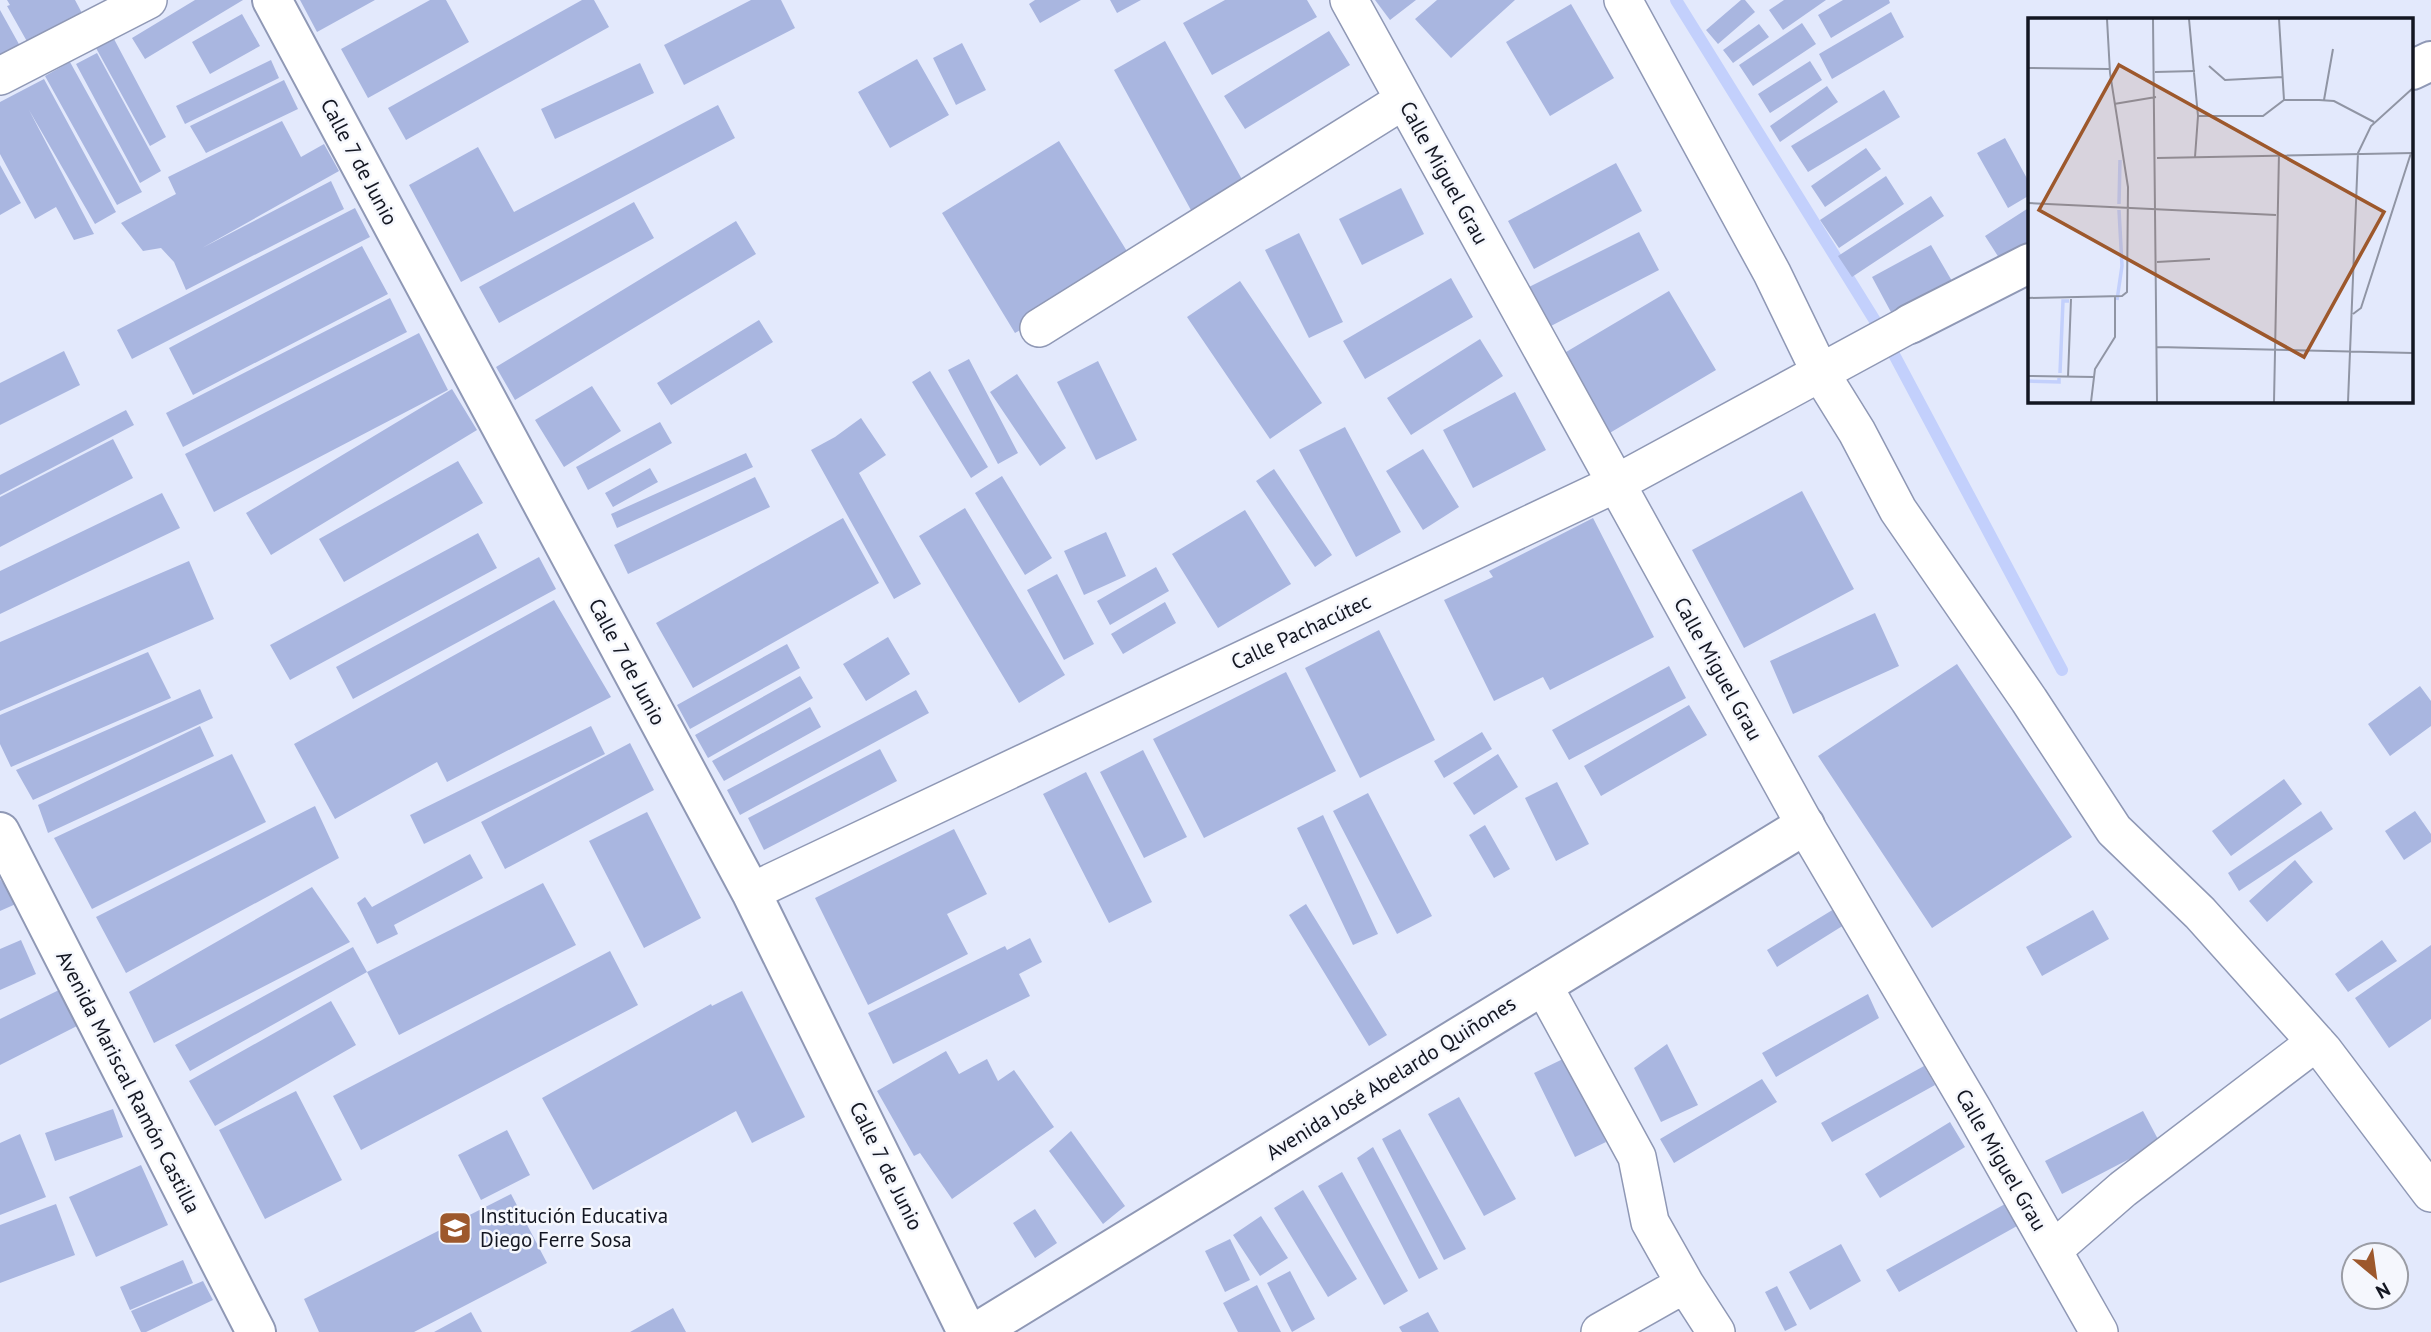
<svg xmlns="http://www.w3.org/2000/svg" width="2431" height="1332" font-family="'PT Sans',sans-serif">
<style>
.lines{fill:none;stroke-linecap:round;stroke-linejoin:round}
.stream{stroke:#c3d0fc;stroke-width:12}
.building{fill:#a9b6e0}
.minor-casing{stroke:#8f98b5;stroke-width:40}
.tertiary-casing{stroke:#8f98b5;stroke-width:42}
.minor{stroke:#fff;stroke-width:37}
.tertiary{stroke:#fff;stroke-width:38}
.labels{text-anchor:middle;stroke-width:5;stroke-linejoin:round;paint-order:stroke}
.street-label{font-size:21px;fill:#131621;stroke:#f5f7fd}
.poi-label{font-size:21px;fill:#131621;stroke:#f5f7fd;text-anchor:start}
.inset-river{fill:none;stroke:#c3d0fc;stroke-width:3.5}
.inset-road{fill:none;stroke:#9095a4;stroke-width:2}
.view{fill:#9d582c;fill-opacity:0.15;stroke:#9d582c;stroke-width:3.5}
.inset-edge{fill:none;stroke:#131621;stroke-width:3.5}
</style>
<rect width="100%" height="100%" fill="#e3e9fc"/>
<g class="lines">
<!-- stream -->
<path class="stream" d="M1676 0 1882 332 2062 670"/>
</g>
<!-- building -->
<path class="building" d="M7 0H75L83 15 29 45 7 6 10 5Z
M195 0H243L145 59 132 38Z
M300 0H375L317 32Z
M430 0H446L469 42 368 98 341 49Z
M582 0H594L609 27 406 140 388 108Z
M751 0H781L795 28 684 85 664 45Z
M1035 0H1081L1040 23 1029 4Z
M1110 0H1141L1117 13Z
M1225 0H1307L1317 17 1212 75 1183 23Z
M1375 0H1416L1390 20Z
M1437 0H1515L1451 58 1415 19Z
M1741 0H1745L1755 12 1718 44 1706 30Z
M1784 0H1826L1783 30 1769 10Z
M1843 0H1889L1890 3 1831 38 1818 15Z
M1571 4 1614 78 1550 116 1506 42Z
M0 10 20 46 0 57Z
M1891 12 1904 37 1832 79 1819 54Z
M242 14 260 46 210 74 192 42Z
M1802 23 1816 44 1753 86 1739 65Z
M1759 24 1769 37 1733 63 1723 50Z
M1329 31 1350 65 1245 129 1224 96Z
M114 39 166 137 150 146 96 48Z
M1165 41 1244 183 1192 212 1114 70Z
M962 43 986 90 956 105 933 58Z
M97 53 161 171 140 183 76 64Z
M917 59 949 115 890 148 858 92Z
M271 60 279 78 185 124 176 106Z
M1810 61 1822 80 1770 113 1758 94Z
M70 62 142 192 117 205 45 76Z
M640 63 654 93 555 139 541 109Z
M44 79 116 212 95 224 29 110 94 234 74 240 56 207 35 219 0 154V102Z
M284 80 298 109 206 153 190 126Z
M1827 86 1838 102 1780 142 1770 126Z
M1884 90 1900 117 1808 172 1791 146Z
M718 105 735 138 461 282 409 185 478 147 514 212Z
M282 121 301 157 324 144 339 171 202 248 331 181 344 209 186 290 174 262 161 248 143 251 121 223 176 194 168 177Z
M2005 138 2030 184V195L2008 208 1977 153Z
M1059 141 1133 261 1015 333 942 213Z
M1866 148 1881 169 1825 207 1811 186Z
M1616 163 1642 211 1534 269 1508 221Z
M0 165 21 203 0 215Z
M1886 176 1904 204 1839 248 1820 220Z
M1401 188 1424 234 1362 265 1339 219Z
M1931 196 1944 216 1852 277 1838 256Z
M634 202 654 238 499 323 479 287Z
M2030 207V246L2003 264 1985 236Z
M355 208 370 237 132 359 117 330Z
M736 221 756 254 515 400 496 367Z
M1639 232 1659 270 1549 327 1529 287Z
M1299 233 1343 322 1309 338 1265 250Z
M1931 245 1952 281 1892 314 1872 277Z
M362 246 388 294 193 395 169 348Z
M1451 278 1473 317 1365 379 1343 341Z
M1240 281 1322 403 1270 439 1187 317Z
M1669 291 1716 370 1608 434 1561 355Z
M390 298 407 332 183 447 166 413Z
M759 320 773 342 671 405 657 383Z
M419 333 448 390 214 512 185 454Z
M1480 339 1503 376 1411 435 1387 398Z
M64 351 80 385 0 425V383Z
M969 359 1018 453 998 464 948 370Z
M1098 361 1137 440 1096 460 1057 382Z
M930 371 988 467 971 478 912 382Z
M1017 374 1066 448 1040 466 990 392Z
M592 386 621 431 564 467 535 420Z
M452 389 477 430 271 555 246 513Z
M1515 392 1546 450 1473 488 1443 430Z
M126 410 134 425 0 495V475Z
M861 418 886 455 859 473 921 584 894 599 811 450 835 437Z
M660 422 672 443 588 490 576 467Z
M1345 427 1401 532 1356 557 1299 450Z
M113 439 133 478 0 547V497Z
M1423 449 1459 507 1423 530 1386 471Z
M746 453 753 467 617 528 611 514Z
M458 461 483 503 344 582 319 539Z
M650 468 658 482 613 507 605 493Z
M1274 469 1332 555 1315 567 1256 481Z
M1002 476 1052 558 1025 575 975 493Z
M755 477 770 507 628 574 614 545Z
M1802 491 1854 589 1744 648 1692 550Z
M162 493 180 528 0 614V571Z
M965 508 1065 675 1019 703 919 536Z
M1245 510 1291 584 1218 628 1172 554Z
M843 518 879 583 693 688 656 623Z
M1593 518 1654 637 1550 690 1543 677 1494 701 1444 600 1493 577 1489 571Z
M1106 532 1126 576 1084 595 1064 551Z
M478 533 497 568 290 680 270 645Z
M539 557 556 589 353 699 336 667Z
M189 561 214 619 0 711V642Z
M1156 567 1169 591 1110 625 1097 601Z
M1057 574 1094 644 1064 660 1027 590Z
M554 600 611 697 447 782 437 762 335 819 294 744Z
M1165 602 1176 623 1123 654 1111 634Z
M1875 613 1899 666 1793 714 1770 661Z
M1379 630 1435 740 1360 778 1305 668Z
M888 637 910 674 866 701 843 664Z
M787 644 800 668 690 729 677 705Z
M148 652 171 698 11 767 0 744V715Z
M1957 664 2072 837 1932 928 1818 756Z
M1669 666 1686 698 1569 760 1552 730Z
M1286 672 1336 771 1204 838 1153 739Z
M800 676 813 698 708 758 695 735Z
M2420 686 2431 701V726L2390 756 2368 724Z
M200 689 213 718 33 800 16 770Z
M916 690 929 713 740 815 727 790Z
M1689 705 1707 735 1601 796 1584 766Z
M810 707 821 727 724 781 712 761Z
M200 726 214 756 48 833 38 805Z
M591 726 605 754 424 844 410 815Z
M1482 732 1492 749 1444 778 1434 761Z
M630 743 654 790 505 869 481 822Z
M880 749 897 781 764 850 748 818Z
M1143 750 1187 837 1144 858 1100 772Z
M232 754 266 822 92 909 54 838Z
M1498 754 1518 787 1474 815 1453 783Z
M1086 772 1152 902 1109 923 1043 794Z
M2284 779 2302 804 2231 856 2212 831Z
M1557 782 1589 844 1556 861 1525 798Z
M1368 793 1432 916 1397 934 1333 811Z
M315 806 339 858 126 973 96 917Z
M2321 811 2333 829 2239 891 2228 873Z
M2415 811 2431 834V842L2404 860 2385 831Z
M647 812 701 918 644 948 589 841Z
M1323 815 1378 934 1353 945 1297 828Z
M1485 825 1510 869 1494 878 1469 835Z
M954 829 987 894 947 914 968 954 868 1005 815 898Z
M470 854 483 878 394 925 398 934 377 944 357 903 365 897 372 907Z
M2295 860 2313 882 2267 922 2249 901Z
M0 879 18 903 0 911Z
M543 883 576 945 399 1035 367 972Z
M312 887 350 942 154 1043 129 992Z
M1306 904 1387 1035 1369 1046 1289 915Z
M1834 909 1844 925 1777 967 1767 950Z
M2093 910 2109 939 2042 976 2026 947Z
M1030 938 1042 962 1019 974 1030 996 893 1064 868 1013 1005 946 1007 950Z
M21 940 36 974 0 990V949Z
M2382 940 2397 961 2348 992 2335 974Z
M2431 945V1019L2389 1048 2355 998Z
M353 947 367 972 190 1071 175 1045Z
M610 951 638 1005 361 1150 333 1096Z
M59 990 77 1026 0 1065V1019Z
M742 991 805 1117 752 1143 736 1111 593 1190 542 1098 711 1004 712 1006Z
M1868 994 1879 1018 1776 1077 1762 1053Z
M331 1001 356 1045 215 1126 189 1081Z
M1667 1044 1698 1105 1661 1122 1634 1068Z
M946 1051 959 1074 987 1059 998 1081 1014 1070 1054 1127 952 1199 920 1153 914 1156 877 1091Z
M1565 1058 1606 1142 1575 1157 1534 1073Z
M1924 1066 1935 1085 1832 1142 1821 1123Z
M1762 1079 1777 1102 1674 1163 1660 1139Z
M296 1091 342 1180 265 1219 219 1130Z
M1459 1097 1516 1199 1484 1216 1428 1114Z
M113 1109 123 1137 55 1161 45 1133Z
M2143 1111 2160 1143 2062 1194 2045 1161Z
M1950 1122 1965 1147 1880 1198 1865 1174Z
M1400 1129 1466 1249 1444 1260 1382 1139Z
M507 1130 530 1175 481 1200 458 1155Z
M1071 1131 1125 1206 1103 1224 1049 1151Z
M20 1134 46 1197 0 1215V1143Z
M1373 1147 1438 1269 1419 1279 1357 1158Z
M141 1165 168 1225 96 1257 69 1197Z
M1342 1172 1408 1291 1384 1305 1318 1186Z
M1303 1190 1357 1279 1328 1297 1274 1208Z
M511 1194 547 1263 414 1332H319L304 1299Z
M56 1204 75 1255 0 1283V1225Z
M2005 1204 2017 1226 1899 1292 1886 1270Z
M1035 1209 1057 1243 1035 1258 1013 1223Z
M1261 1216 1288 1258 1260 1276 1233 1235Z
M1230 1239 1250 1280 1225 1292 1205 1251Z
M1841 1244 1861 1281 1810 1310 1789 1272Z
M183 1260 193 1283 130 1310 120 1287Z
M1290 1271 1315 1319 1292 1332 1267 1283Z
M203 1281 213 1300 146 1332H141L131 1311Z
M1257 1285 1281 1332H1238L1223 1303Z
M1777 1286 1797 1325 1785 1331 1765 1292Z
M673 1308 686 1332H630Z
M471 1312 482 1332H434Z
M1428 1312 1439 1332H1402L1399 1327Z"/>
<g class="lines">
<defs>
<path id="minor" d="M1349 0 1805 825 1973 1110 2099 1332
M1623 0 1772 273 1821 374 1857 432 1898 510 2029 700 2114 830 2200 913 2323 1050 2431 1193
M0 76 148 0
M1039 328 1404 100
M751 892 1615 484 1910 324
M1543 985 1637 1157 1650 1222 1685 1284 1716 1332
M2053 1250 2123 1189 2316 1042
M1600 1332 1685 1284"/>
<path id="tertiary" d="M272 0 751 892 967 1332
M2412 70 2431 61
M1910 324 2030 263
M0 832 256 1332
M977 1332 1805 825"/>
</defs>
<!-- minor casing -->
<use href="#minor" class="minor-casing"/>
<!-- tertiary casing -->
<use href="#tertiary" class="tertiary-casing"/>
<!-- minor -->
<use href="#minor" class="minor"/>
<!-- tertiary -->
<use href="#tertiary" class="tertiary"/>
</g>
<!-- icons -->
<defs>
<symbol id="school-square" viewBox="-11 -11 22 22"><rect x="-9" y="-9" width="18" height="18" rx="4" fill="#9d582c" stroke="#f5f7fd"/><path d="M0-5L7-2L0 1L-7-2ZM-4 1L0 2.5L4 1V4Q0 6-4 4Z" fill="#fff"/></symbol>
</defs>
<g fill-rule="evenodd">
<use href="#school-square" x="436" y="1209" width="38" height="38"/>
</g>
<g class="labels">
<!-- street labels -->
<g class="street-label">
<text transform="translate(359 162) rotate(62)" y="7">Calle 7 de Junio</text>
<text transform="translate(1444 173) rotate(61)" y="7">Calle Miguel Grau</text>
<text transform="translate(1301 632) rotate(-25)" y="7">Calle Pachacútec</text>
<text transform="translate(627 662) rotate(62)" y="7">Calle 7 de Junio</text>
<text transform="translate(1718 669) rotate(61)" y="7">Calle Miguel Grau</text>
<text transform="translate(1391 1078) rotate(-32)" y="7">Avenida José Abelardo Quiñones</text>
<text transform="translate(128 1082) rotate(63)" y="7">Avenida Mariscal Ramón Castilla</text>
<text transform="translate(2001 1160) rotate(60)" y="7">Calle Miguel Grau</text>
<text transform="translate(886 1166) rotate(64)" y="7">Calle 7 de Junio</text>
</g>
<!-- poi labels -->
<g class="poi-label">
<text x="480" y="1223">Institución Educativa<tspan x="480" dy="24">Diego Ferre Sosa</tspan></text>
</g>
</g>
<!-- overview -->
<g transform="translate(2028 18)">
<rect width="385" height="385" fill="#e3e9fc"/>
<path class="inset-river" d="M91 186 92 142M89 282 94 248 91 192M32 355 35 283H41M0 363 31 364V360"/>
<path class="inset-road" d="M125 1 129 384M161 1 170 98 167 139M251 1 256 82M181 48 197 62 255 59M0 50 81 51M127 54 167 53M296 82 305 31M86 86 128 79M170 98H235L256 82H291L306 83 346 104M129 140 385 135M0 185 248 197M129 244 182 241M0 280 94 278 99 274 100 169 82 55 79 1M325 296 333 290 383 135M129 329 385 335M0 358 66 359M40 359 43 281M63 384 67 351 87 319V278M246 384 251 135M320 384 330 135 343 108 385 70"/>
<path class="view" d="M91 47 356 194 276 339 11 192Z"/>
<rect width="385" height="385" class="inset-edge"/>
</g>
<!-- north arrow -->
<g transform="translate(2375 1276) rotate(151)"><circle r="33" fill="#f5f7fd" stroke="#9b9da5" stroke-width="2"/>
<path d="M0-5L12 26L0 18L-12 26Z" fill="#9d582c"/>
<text y="-10" font-size="19" font-weight="bold" text-anchor="middle" fill="#131621">N</text>
</g>
</svg>
